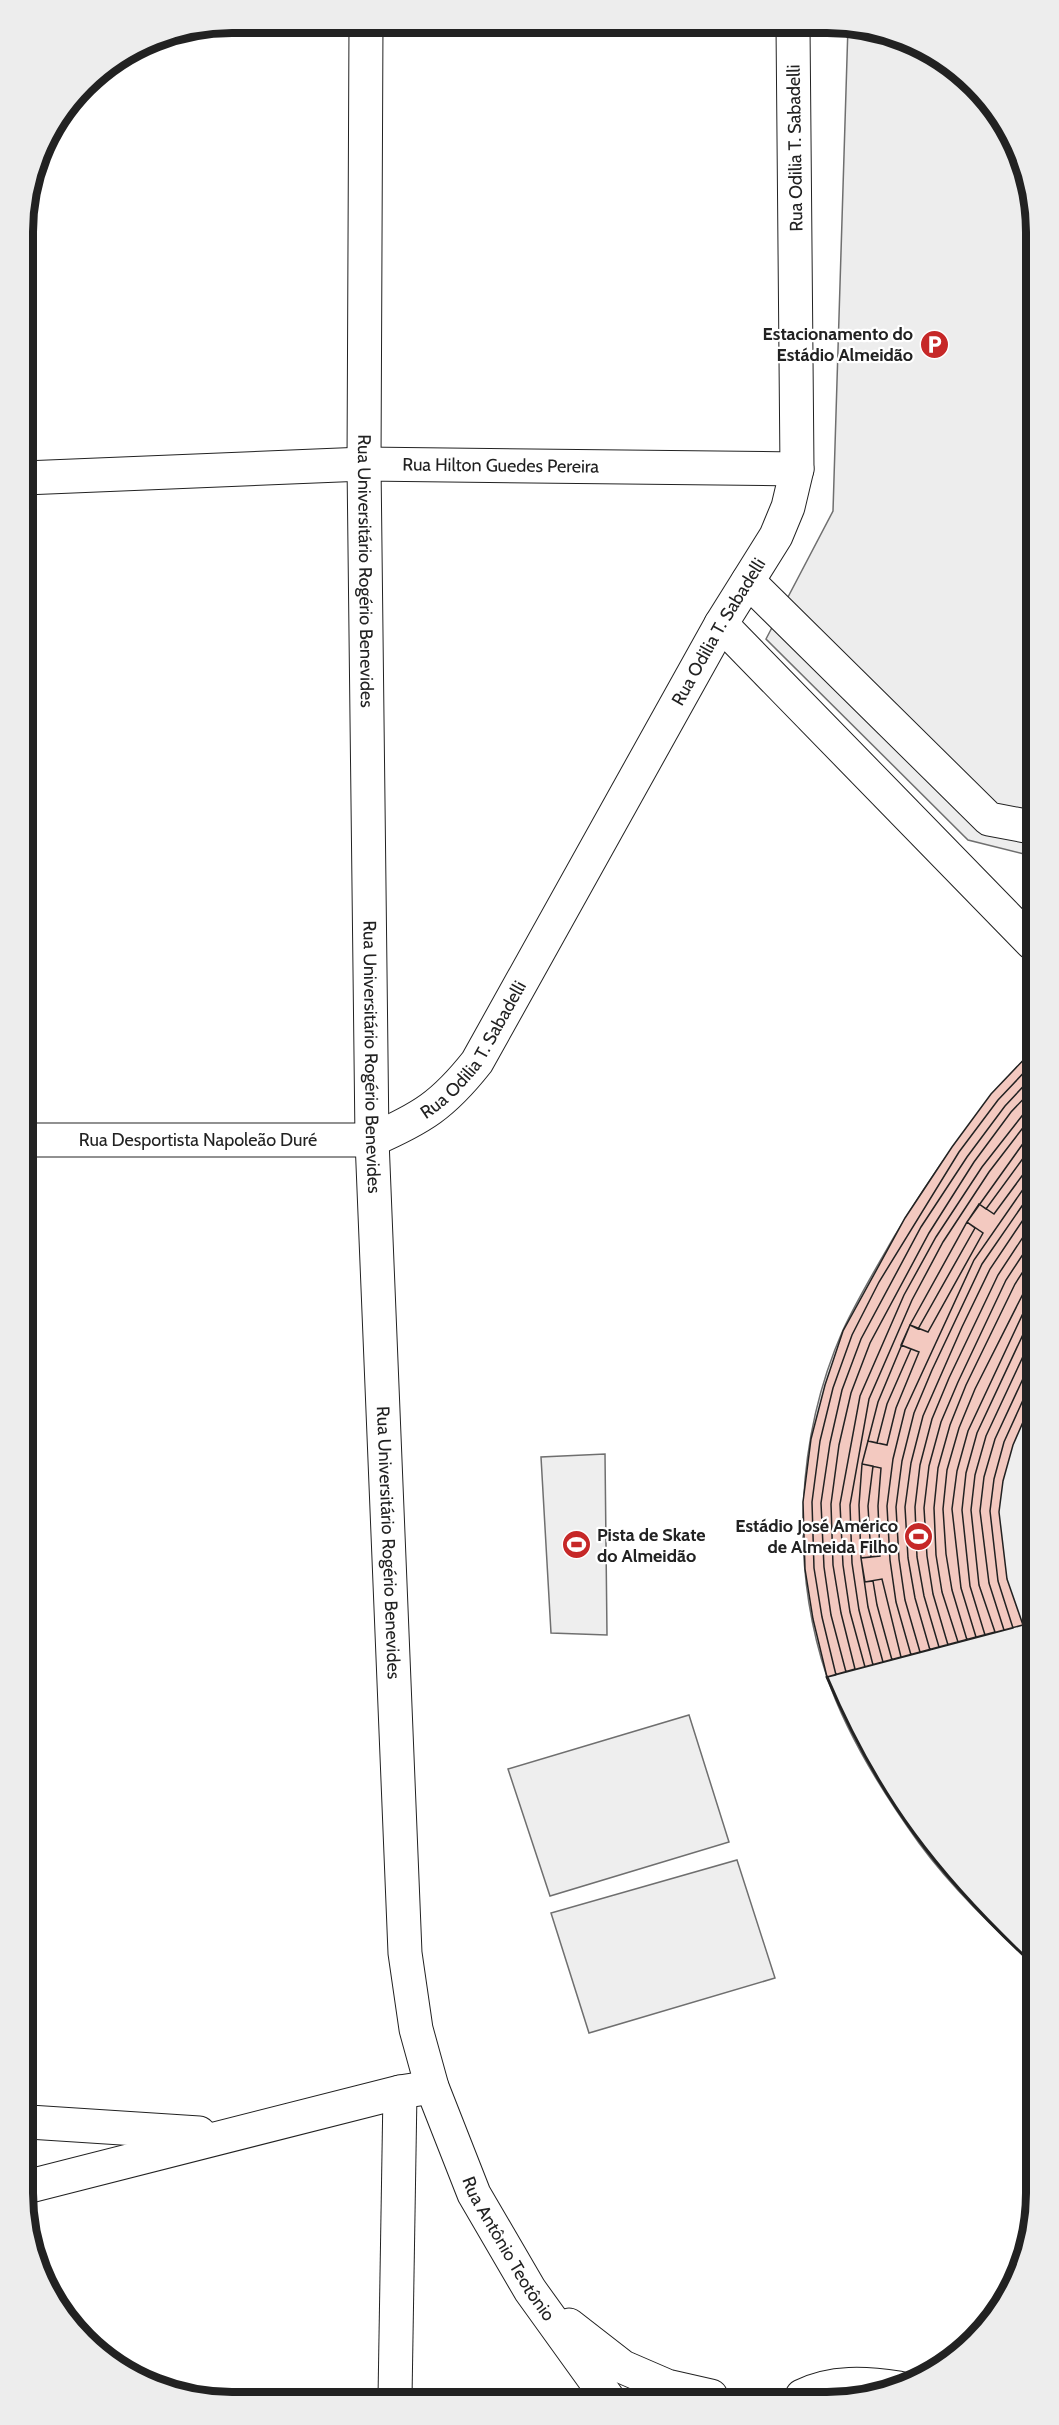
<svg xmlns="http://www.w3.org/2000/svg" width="1059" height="2425" font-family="Cabin,sans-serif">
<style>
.green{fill:#eee;stroke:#6f6f6f;stroke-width:1.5}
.parking{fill:#ededed;stroke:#6f6f6f;stroke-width:1.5}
.building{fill:#f3c9c0;stroke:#222;stroke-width:1.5}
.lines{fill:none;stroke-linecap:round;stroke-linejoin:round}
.minor-casing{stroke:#222;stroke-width:35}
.minor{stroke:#fff;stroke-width:33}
.wall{stroke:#222;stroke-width:3}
.labels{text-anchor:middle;stroke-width:4.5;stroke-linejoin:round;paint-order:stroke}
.street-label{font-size:18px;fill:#222;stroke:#fff}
.poi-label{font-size:18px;font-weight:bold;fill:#222;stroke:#fff;text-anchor:end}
.rim{fill:none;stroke:#222;stroke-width:8}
</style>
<rect width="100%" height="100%" fill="#fff"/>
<!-- green -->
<path class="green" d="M1032 1051 1035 1966C994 1928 952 1888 919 1843 883 1793 847 1736 827 1677 790 1566 796 1437 843 1330 858 1298 876 1268 894 1237 934 1170 978 1108 1032 1051Z
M605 1454 607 1635 551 1633 541 1457Z
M689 1715 729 1842 550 1896 508 1769Z
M737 1860 775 1978 589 2033 551 1913Z"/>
<!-- parking -->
<path class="parking" d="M848 26H868L966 75 1001 116 1029 177 1032 856 968 840 766 639 833 511Z"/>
<!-- building -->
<path class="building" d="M1032 1051V1090L1011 1112 974 1162 929 1233 870 1343 851 1393 839 1445 831 1504 833 1565 841 1613 855 1669 827 1677 813 1619 805 1569 803 1502 811 1439 825 1385 843 1331 905 1218 952 1147 991 1094Z
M1032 1051 1033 1205 990 1269 962 1327 923 1416 911 1463 905 1507 908 1558 915 1598 930 1650 827 1677 813 1619 805 1569 803 1502 811 1439 825 1385 843 1331 905 1218 952 1147 991 1094Z
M1032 1051V1116L989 1172 943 1242 912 1300 869 1399 850 1505 852 1563 859 1610 873 1665 827 1677 813 1619 805 1569 803 1502 811 1439 825 1385 843 1331 905 1218 952 1147 991 1094Z
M1032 1051 1033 1175 974 1260 905 1410 893 1459 887 1506 890 1560 896 1602 911 1655 827 1677 813 1619 805 1569 803 1502 811 1439 825 1385 843 1331 905 1218 952 1147 991 1094Z
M1032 1051 1033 1190 982 1264 932 1370 914 1413 902 1461 896 1507 899 1559 905 1600 920 1652 827 1677 813 1619 805 1569 803 1502 811 1439 825 1385 843 1331 905 1218 952 1147 991 1094Z
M1032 1051 1033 1335 986 1436 975 1475 971 1510 979 1585 995 1632 827 1677 813 1619 805 1569 803 1502 811 1439 825 1385 843 1331 905 1218 952 1147 991 1094Z
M1032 1051 1033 1292 968 1431 957 1471 952 1509 961 1588 976 1637 827 1677 813 1619 805 1569 803 1502 811 1439 825 1385 843 1331 905 1218 952 1147 991 1094Z
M1032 1051V1131L967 1222 910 1325 878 1402 868 1441 862 1464 859 1505 861 1558 868 1607 883 1662 827 1677 813 1619 805 1569 803 1502 811 1439 825 1385 843 1331 905 1218 952 1147 991 1094Z
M1032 1051 1033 1274 975 1389 959 1428 947 1470 943 1509 946 1554 952 1590 967 1640 827 1677 813 1619 805 1569 803 1502 811 1439 825 1385 843 1331 905 1218 952 1147 991 1094Z
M1032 1051 1033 1313 977 1433 966 1473 962 1510 970 1586 985 1635 827 1677 813 1619 805 1569 803 1502 811 1439 825 1385 843 1331 905 1218 952 1147 991 1094Z
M1032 1051 1033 1239 1006 1280 958 1382 941 1422 929 1466 924 1508 927 1556 933 1594 948 1645 827 1677 813 1619 805 1569 803 1502 811 1439 825 1385 843 1331 905 1218 952 1147 991 1094Z
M1032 1051 1033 1222 998 1275 949 1378 932 1419 920 1465 915 1507 917 1557 924 1596 939 1647 827 1677 813 1619 805 1569 803 1502 811 1439 825 1385 843 1331 905 1218 952 1147 991 1094Z
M1032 1051 1033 1256 1015 1284 966 1385 950 1425 938 1468 934 1508 936 1555 942 1592 958 1642 827 1677 813 1619 805 1569 803 1502 811 1439 825 1385 843 1331 905 1218 952 1147 991 1094Z
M1032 1051V1103L982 1167 936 1237 904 1295 860 1396 840 1504 843 1565 850 1612 865 1667 827 1677 813 1619 805 1569 803 1502 811 1439 825 1385 843 1331 905 1218 952 1147 991 1094Z
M1032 1051V1064L998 1100 959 1152 879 1282 852 1335 833 1388 820 1441 812 1502 814 1568 822 1617 836 1675 827 1677 813 1619 805 1569 803 1502 811 1439 825 1385 843 1331 905 1218 952 1147 991 1094Z
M1032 1051V1077L1005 1106 967 1157 921 1227 861 1339 842 1390 830 1443 821 1503 824 1567 831 1615 846 1672 827 1677 813 1619 805 1569 803 1502 811 1439 825 1385 843 1331 905 1218 952 1147 991 1094Z
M1032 1051V1146L986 1209 979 1204 967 1222 975 1228 918 1329 910 1325 901 1345 911 1349 887 1404 877 1443 868 1441 862 1464 873 1466 868 1506 871 1557 861 1558 865 1582 873 1581 877 1605 892 1660 827 1677 813 1619 805 1569 803 1502 811 1439 825 1385 843 1331 905 1218 952 1147 991 1094Z
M1032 1051 1033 1161 994 1214 979 1204 967 1222 983 1233 928 1332 910 1325 901 1345 919 1352 896 1408 887 1445 868 1441 862 1464 881 1468 878 1506 880 1556 861 1558 865 1582 882 1579 901 1657 827 1677 813 1619 805 1569 803 1502 811 1439 825 1385 843 1331 905 1218 952 1147 991 1094Z
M1032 1051 1033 1378 1004 1442 994 1479 990 1511 998 1581 1013 1628 827 1677 813 1619 805 1569 803 1502 811 1439 825 1385 843 1331 905 1218 952 1147 991 1094Z
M1032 1051 1033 1357 995 1439 984 1477 980 1511 989 1583 1004 1630 827 1677 813 1619 805 1569 803 1502 811 1439 825 1385 843 1331 905 1218 952 1147 991 1094Z
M1032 1051 1033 1399 1013 1445 1003 1481 999 1512 1007 1579 1023 1625 827 1677 813 1619 805 1569 803 1502 811 1439 825 1385 843 1331 905 1218 952 1147 991 1094Z"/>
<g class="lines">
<defs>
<g id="minor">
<path id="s1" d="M366 23 364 464 372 1140 405 1953 416 2029 432 2087 474 2194 530 2290 607 2397"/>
<path id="s2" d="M24 478 364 464 797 469"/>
<path d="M748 581 989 819 1031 827"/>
<path d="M721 624 1032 943"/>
<path id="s3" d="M26 1140H372C422 1118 443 1105 477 1062L721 624 776 536 788 507 797 469 793 26"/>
<path d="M29 2122 199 2133"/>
<path d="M30 2186 400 2092 432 2087"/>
<path d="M569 2325 623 2367 667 2386 711 2396"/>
<path d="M802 2396C832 2381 866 2383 899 2388"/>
<path d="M395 2398 400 2092"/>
</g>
</defs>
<!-- minor casing -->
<use href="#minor" class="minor-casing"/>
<!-- minor -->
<use href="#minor" class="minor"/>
<!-- wall -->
<path class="wall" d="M1034 1518V1529
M827 1677C878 1798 939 1877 1035 1966"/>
</g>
<!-- icons -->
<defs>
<symbol id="parking-disc" viewBox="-11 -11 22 22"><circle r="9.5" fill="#c62828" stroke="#fff"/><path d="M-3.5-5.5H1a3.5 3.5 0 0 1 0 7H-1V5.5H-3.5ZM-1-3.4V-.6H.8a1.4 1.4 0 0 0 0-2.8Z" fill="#fff"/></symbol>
<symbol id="stadium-disc" viewBox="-11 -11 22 22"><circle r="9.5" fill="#c62828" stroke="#fff"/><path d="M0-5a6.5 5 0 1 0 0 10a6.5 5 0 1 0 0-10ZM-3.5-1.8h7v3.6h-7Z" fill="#fff"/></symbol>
</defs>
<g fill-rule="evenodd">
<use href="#parking-disc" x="918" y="328" width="33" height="33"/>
<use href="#stadium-disc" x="902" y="1520" width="33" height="33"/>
<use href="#stadium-disc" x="560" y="1528" width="33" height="33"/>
</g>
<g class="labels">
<!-- street labels -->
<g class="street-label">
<text transform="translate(795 148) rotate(-91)" y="6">Rua Odilia T. Sabadelli</text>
<text dy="6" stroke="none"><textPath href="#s2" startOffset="477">Rua Hilton Guedes Pereira</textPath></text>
<text dy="6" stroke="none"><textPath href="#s1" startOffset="548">Rua Universitário Rogério Benevides</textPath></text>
<text dy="6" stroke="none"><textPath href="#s3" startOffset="972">Rua Odilia T. Sabadelli</textPath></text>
<text dy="6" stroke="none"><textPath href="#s3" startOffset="486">Rua Odilia T. Sabadelli</textPath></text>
<text dy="6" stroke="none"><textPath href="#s1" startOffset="1034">Rua Universitário Rogério Benevides</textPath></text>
<text dy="6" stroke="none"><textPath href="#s3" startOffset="172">Rua Desportista Napoleão Duré</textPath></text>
<text dy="6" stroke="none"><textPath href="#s1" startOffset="1520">Rua Universitário Rogério Benevides</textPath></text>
<text dy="6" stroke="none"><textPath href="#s1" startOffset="2247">Rua Antônio Teotônio</textPath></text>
</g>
<!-- poi labels -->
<g class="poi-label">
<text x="913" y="340">Estacionamento do<tspan x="913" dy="21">Estádio Almeidão</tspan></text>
<text x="898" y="1532">Estádio José Américo<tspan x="898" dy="21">de Almeida Filho</tspan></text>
<text x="597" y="1541" text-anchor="start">Pista de Skate<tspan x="597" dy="21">do Almeidão</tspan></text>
</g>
</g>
<!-- crop -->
<path d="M0 0H1059V2425H0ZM232 33H827A199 199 0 0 1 1026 232V2193A199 199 0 0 1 827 2392H232A199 199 0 0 1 33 2193V232A199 199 0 0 1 232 33Z" fill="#ededed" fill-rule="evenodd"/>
<path class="rim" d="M232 33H827A199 199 0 0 1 1026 232V2193A199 199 0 0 1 827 2392H232A199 199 0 0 1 33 2193V232A199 199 0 0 1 232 33Z"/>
</svg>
